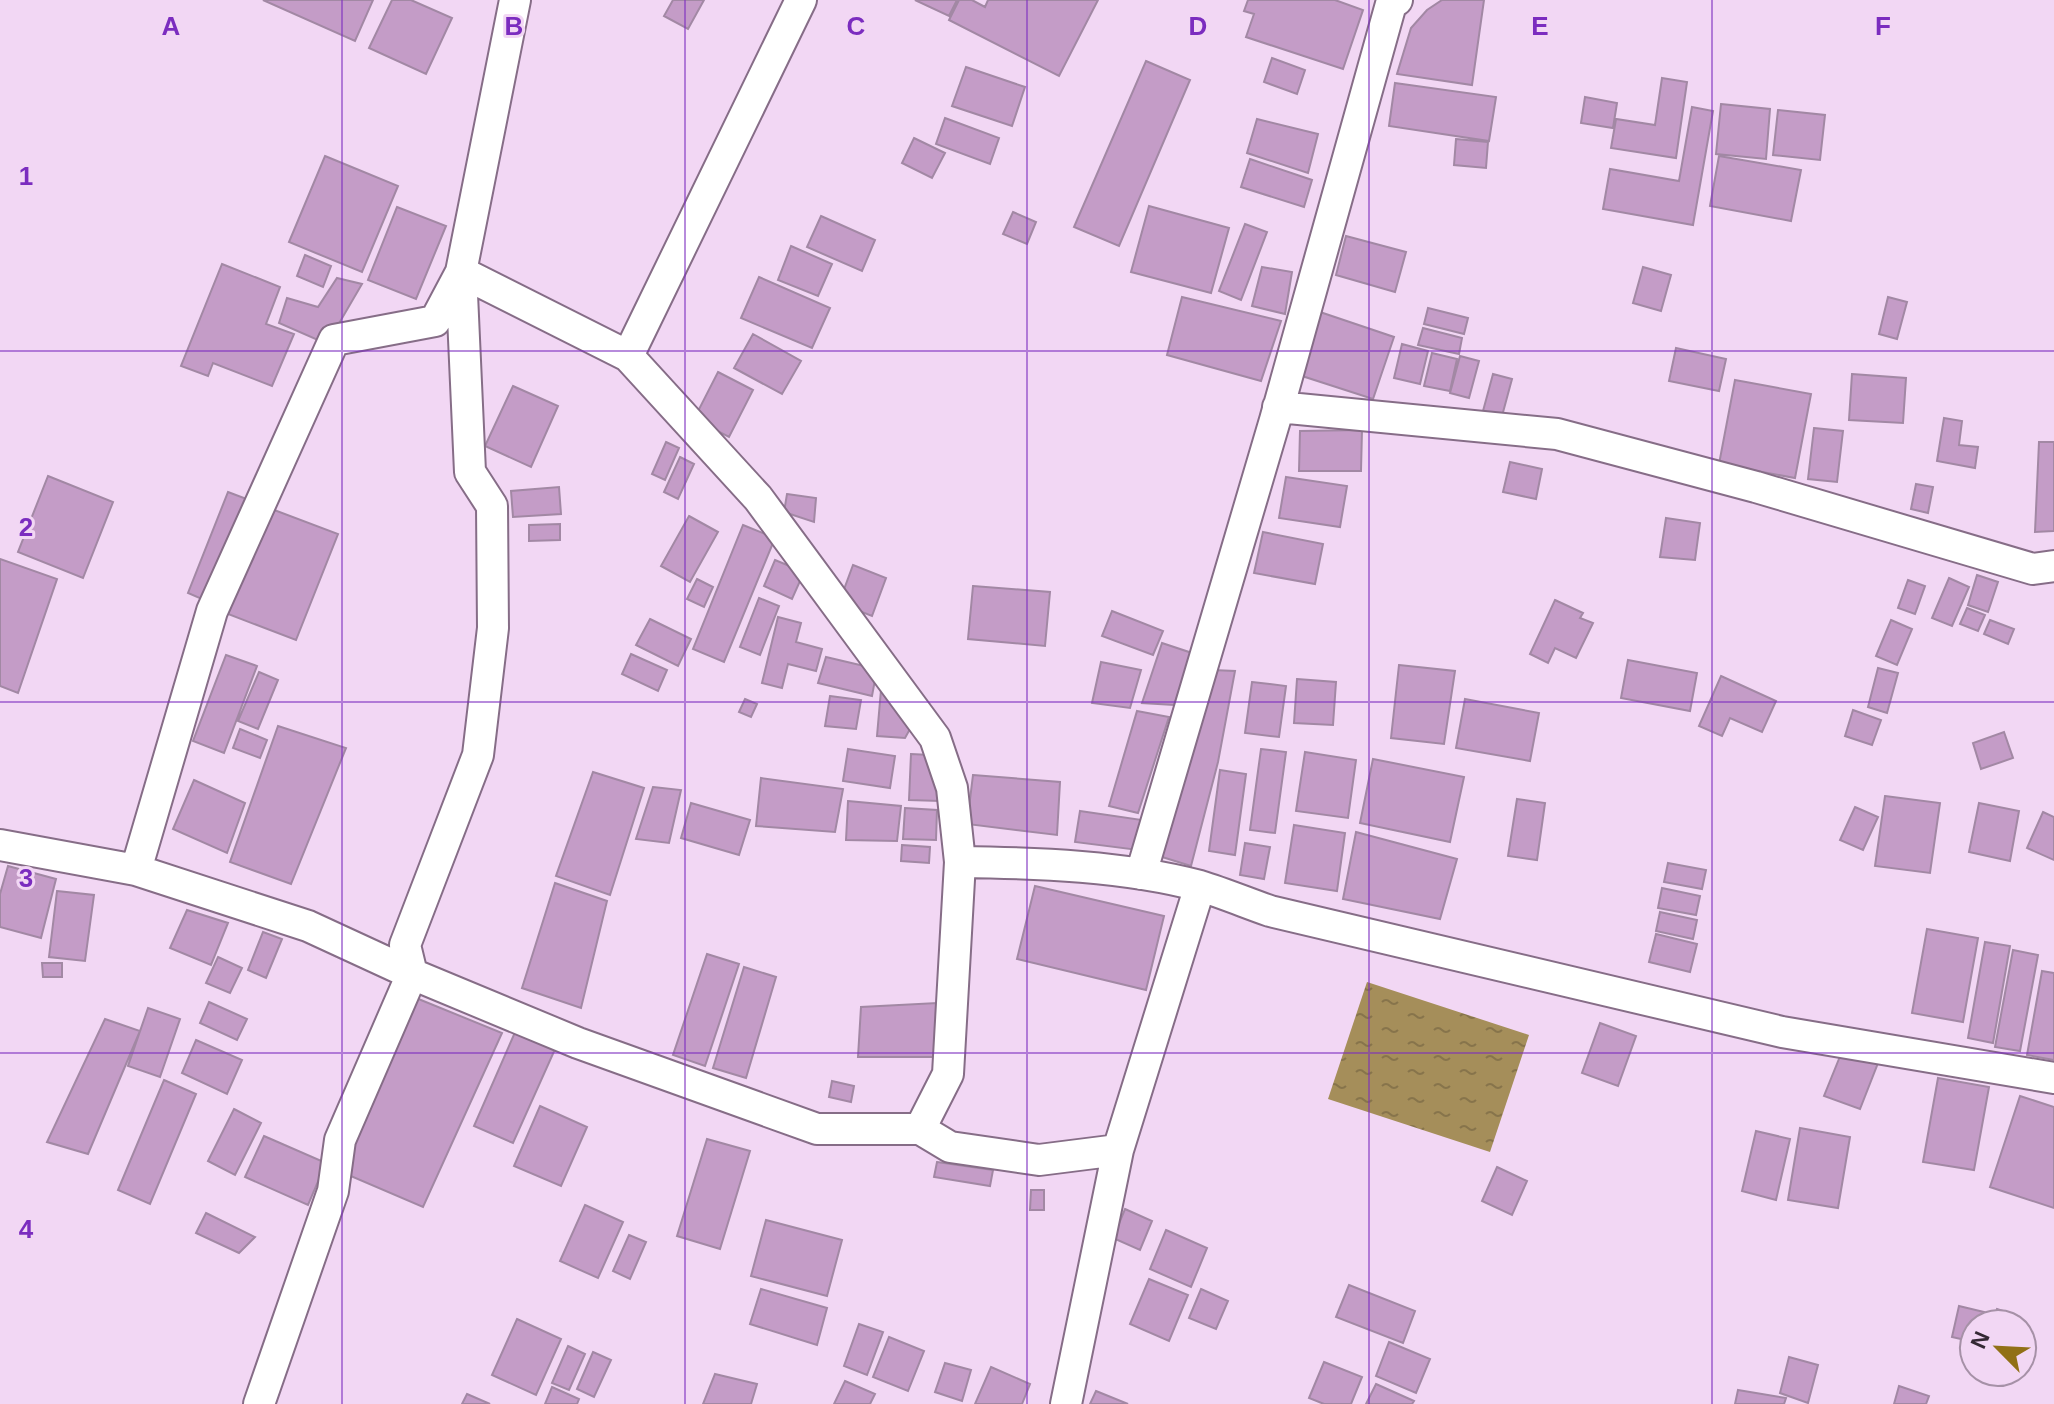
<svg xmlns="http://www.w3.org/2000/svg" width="2054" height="1404" font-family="Helvetica,sans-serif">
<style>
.water{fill:url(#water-ripples)}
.building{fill:#c49cc7;stroke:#a288a4;stroke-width:2}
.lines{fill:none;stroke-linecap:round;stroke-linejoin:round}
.minor-casing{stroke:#866d87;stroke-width:34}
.minor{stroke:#fff;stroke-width:30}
.grid{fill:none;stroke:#7b2cbf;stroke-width:2;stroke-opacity:0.55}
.grid-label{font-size:26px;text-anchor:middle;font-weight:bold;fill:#7b2cbf;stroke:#f2d7f4;stroke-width:6;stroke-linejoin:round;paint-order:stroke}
</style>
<defs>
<pattern id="water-ripples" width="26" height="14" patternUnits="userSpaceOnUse" patternTransform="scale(2)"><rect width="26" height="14" fill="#a58e5a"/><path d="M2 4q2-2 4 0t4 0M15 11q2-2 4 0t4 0" fill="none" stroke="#87744b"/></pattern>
</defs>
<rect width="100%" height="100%" fill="#f2d7f4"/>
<!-- water -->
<path class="water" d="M1367 982 1529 1035 1490 1152 1328 1099Z"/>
<!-- building -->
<path class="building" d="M263 0H373L355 41Z
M392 0H411L452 18 426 74 369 48Z
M673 0H704L688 29 664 16Z
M915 0H957L949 16Z
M959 0H972L985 7 988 0H1098L1059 76 949 20Z
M1248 0H1335L1363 10 1343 69 1246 37 1254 14 1244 11Z
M1442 0H1484L1472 85 1397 74 1411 28 1427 10Z
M1272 58 1305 70 1297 94 1264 82Z
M1146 61 1190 80 1119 246 1074 227Z
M966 67 1025 87 1012 126 952 106Z
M1662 78 1687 82 1676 158 1611 148 1616 119 1655 125Z
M1395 83 1496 97 1489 141 1389 126Z
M1585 97 1617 103 1613 128 1581 123Z
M1721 104 1770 109 1766 159 1716 154Z
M1692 107 1713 111 1693 225 1603 209 1610 169 1679 181Z
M1778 110 1825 115 1820 160 1773 155Z
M945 118 999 138 990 164 936 144Z
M1257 119 1318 134 1308 173 1247 153Z
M914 138 945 153 932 178 902 163Z
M1456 139 1488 142 1486 168 1454 165Z
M325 156 398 186 362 272 289 242Z
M1719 156 1801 170 1791 221 1710 206Z
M1250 159 1312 180 1304 207 1241 187Z
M1149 206 1229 228 1211 293 1131 272Z
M397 207 446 226 416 299 368 280Z
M1013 212 1036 222 1027 244 1003 234Z
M821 216 875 240 862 271 807 247Z
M1245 224 1267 232 1241 300 1219 291Z
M1346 236 1406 252 1395 292 1336 275Z
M791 246 832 264 818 296 778 280Z
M305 255 331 266 323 287 297 276Z
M222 264 280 287 266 324 294 334 272 386 213 363 208 376 181 366Z
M1262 267 1292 272 1285 314 1252 306Z
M1643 267 1671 275 1661 311 1633 303Z
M759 277 830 308 812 348 741 318Z
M337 278 362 284 327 344 279 323 287 298 318 307Z
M1182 297 1281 321 1261 381 1167 355Z
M1888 297 1907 302 1897 339 1879 334Z
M1428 308 1468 318 1464 334 1424 324Z
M1320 312 1394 337 1373 399 1299 375Z
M1423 328 1462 338 1459 354 1418 345Z
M753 334 801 361 782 394 734 368Z
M1402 344 1428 351 1420 384 1394 378Z
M1676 348 1726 359 1719 391 1669 381Z
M1432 353 1457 359 1450 391 1424 386Z
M1460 356 1479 361 1469 398 1450 393Z
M718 372 753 390 729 437 694 419Z
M1493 374 1512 379 1502 416 1483 411Z
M1852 374 1906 378 1903 423 1849 420Z
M1735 380 1811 394 1795 478 1719 464Z
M513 386 558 406 531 467 485 446Z
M1944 418 1962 421 1959 445 1978 447 1975 468 1937 461Z
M1814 428 1843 431 1837 482 1808 479Z
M1362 430 1361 471H1299L1300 431Z
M666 442 679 448 665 480 652 474Z
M2039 442H2054V531L2035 532Z
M680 457 694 464 678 499 664 492Z
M1510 462 1542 469 1536 499 1503 492Z
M48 476 113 502 83 578 18 552Z
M1286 477 1347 486 1340 527 1279 518Z
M1916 484 1933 487 1928 513 1911 509Z
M559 487 561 514 513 517 511 491Z
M228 492 252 501 211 603 188 593Z
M787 494 816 498 814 522 784 512Z
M269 508 338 534 296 640 228 614Z
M689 516 718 532 690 582 661 566Z
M1666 518 1700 523 1695 560 1660 557Z
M560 524V540L529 541V525Z
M743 525 775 538 724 662 693 649Z
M1263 532 1323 544 1315 584 1254 573Z
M0 559 57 579 18 693 0 686Z
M775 560 804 572 792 599 764 586Z
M853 565 886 578 872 616 839 603Z
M1977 575 1998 582 1988 612 1968 605Z
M1949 578 1969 587 1952 626 1932 618Z
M697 579 713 587 704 607 687 599Z
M1908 580 1925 586 1915 614 1898 608Z
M973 586 1050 592 1045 646 968 639Z
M759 598 779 606 760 655 740 647Z
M1555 600 1583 613 1580 618 1593 623 1576 658 1555 648 1548 663 1530 654Z
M1967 608 1985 615 1978 631 1960 624Z
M1112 611 1163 631 1153 655 1102 636Z
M778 617 801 623 796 642 822 649 816 671 788 664 782 688 762 683Z
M650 619 691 639 678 666 636 645Z
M1891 620 1912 629 1897 665 1876 656Z
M1990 620 2014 629 2008 644 1984 634Z
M1162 643 1192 653 1174 705 1142 703Z
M631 654 667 670 658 691 622 674Z
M226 655 257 666 224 753 193 741Z
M826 657 877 669 872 696 818 683Z
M1628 660 1697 673 1690 711 1621 698Z
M1101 662 1141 670 1130 708 1092 703Z
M1399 665 1455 671 1444 744 1391 738Z
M1878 668 1898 673 1887 713 1868 707Z
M1212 670 1235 671 1218 762 1191 866 1159 856Z
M259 672 278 680 258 729 238 721Z
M1721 676 1776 701 1762 732 1730 718 1722 736 1699 726Z
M1297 679 1336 682 1333 725 1294 723Z
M1252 682 1286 686 1279 737 1245 733Z
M881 690 915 720 905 738 877 736Z
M830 696 861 700 856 729 825 726Z
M745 699 757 704 751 717 739 712Z
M1465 699 1539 713 1530 761 1456 748Z
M1853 710 1881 720 1872 745 1845 736Z
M1137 711 1169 717 1138 813 1109 806Z
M278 726 346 748 291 884 230 862Z
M240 729 267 740 260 758 233 748Z
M2004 732 2013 758 1981 769 1973 743Z
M848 749 895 756 890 788 843 781Z
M1261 749 1286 752 1275 833 1250 830Z
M1305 752 1356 760 1348 818 1296 811Z
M911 754 930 755 940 801 909 800Z
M1373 759 1464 777 1450 842 1360 823Z
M1220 770 1246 774 1235 855 1209 851Z
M593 772 644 788 610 895 556 876Z
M973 775 1060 782 1057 835 967 824Z
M761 778 843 789 835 832 756 826Z
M194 780 245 803 227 853 173 829Z
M653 787 681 790 669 843 636 839Z
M1885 796 1940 803 1930 873 1875 866Z
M1517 799 1545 803 1537 860 1508 856Z
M848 801 901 806 897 841 846 840Z
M691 803 750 820 739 855 681 838Z
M1979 803 2019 811 2010 861 1969 852Z
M1855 807 1878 817 1863 850 1840 840Z
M905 808 937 810 936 840 903 839Z
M1080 811 1142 820 1138 850 1075 842Z
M2043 812 2054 817V860L2027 848Z
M1294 825 1345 833 1337 891 1285 883Z
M1356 832 1457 859 1440 919 1343 899Z
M1245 843 1270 847 1264 879 1240 875Z
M902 845 930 847 929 863 901 861Z
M1668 863 1706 870 1702 889 1664 882Z
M8 866 56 879 41 938 0 927V894Z
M555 883 607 901 581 1008 522 988Z
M1035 886 1164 916 1146 990 1017 959Z
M1662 888 1700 896 1696 915 1658 908Z
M57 891 94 895 85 961 49 957Z
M187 910 228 923 211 965 170 948Z
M1660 912 1697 920 1693 939 1656 931Z
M1927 929 1978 938 1963 1022 1912 1013Z
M263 932 282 939 266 978 248 970Z
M1656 934 1697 944 1690 972 1649 962Z
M1985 942 2010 946 1993 1043 1968 1038Z
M2013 950 2038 955 2020 1051 1995 1047Z
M707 954 739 964 705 1066 673 1055Z
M218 957 242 968 230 993 206 983Z
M42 963H62V977H43Z
M744 967 776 977 746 1078 713 1068Z
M2042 971 2054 973V1060L2027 1055Z
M416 998 502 1033 423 1207 339 1171Z
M209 1002 247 1019 237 1040 200 1023Z
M937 1003 936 1057H858L861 1007Z
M148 1008 180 1019 160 1077 128 1066Z
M105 1019 140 1031 88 1154 47 1142Z
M1600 1023 1636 1036 1618 1086 1582 1073Z
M516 1030 556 1047 513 1143 474 1126Z
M196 1040 242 1060 227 1094 182 1073Z
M1843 1049 1878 1063 1860 1109 1824 1096Z
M1938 1078 1989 1087 1974 1170 1923 1162Z
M164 1080 196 1094 150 1204 118 1190Z
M832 1081 854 1086 851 1102 829 1097Z
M2020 1096 2054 1107V1208L1990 1187Z
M540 1106 587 1127 561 1186 514 1166Z
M234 1109 261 1123 235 1175 208 1161Z
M1800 1128 1850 1137 1838 1208 1788 1200Z
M1756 1131 1790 1139 1776 1200 1742 1191Z
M264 1136 326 1163 308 1205 245 1177Z
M707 1139 750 1151 720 1249 677 1236Z
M937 1162 993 1170 990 1186 934 1177Z
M1497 1167 1527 1181 1512 1215 1482 1201Z
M1031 1190H1044V1210H1030Z
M585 1205 623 1222 598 1278 560 1261Z
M1125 1209 1152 1221 1140 1250 1113 1238Z
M206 1213 255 1237 239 1253 196 1233Z
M766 1220 842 1240 827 1296 751 1276Z
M1166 1230 1207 1248 1191 1287 1150 1269Z
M629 1235 646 1242 630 1279 613 1271Z
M1149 1279 1188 1295 1169 1341 1130 1324Z
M1349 1285 1415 1311 1403 1343 1336 1317Z
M761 1289 827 1308 817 1345 750 1324Z
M1201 1289 1228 1301 1216 1329 1189 1318Z
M1959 1306 1984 1312 1981 1324H1974V1342L1952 1337Z
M1997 1309 2018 1316 2015 1324H1993Z
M517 1319 561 1339 536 1395 492 1375Z
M859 1324 883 1332 867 1375 844 1366Z
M889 1337 924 1351 908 1391 873 1377Z
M1389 1342 1430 1359 1416 1393 1376 1376Z
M568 1346 585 1354 569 1390 552 1383Z
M593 1352 611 1360 594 1397 577 1389Z
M1789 1357 1818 1365 1808 1403 1780 1393Z
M1324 1362 1362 1377 1351 1404H1324L1309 1398Z
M945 1363 971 1370 962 1401 935 1392Z
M991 1367 1030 1384 1022 1404H975Z
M1979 1372H2001L1998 1382 1977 1376Z
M715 1374 757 1384 751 1404H703Z
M845 1381 875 1394 870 1404H834Z
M1376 1384 1414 1401 1412 1404H1366Z
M1899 1386 1929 1396 1926 1404H1894Z
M552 1387 579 1399 577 1404H545Z
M1738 1390 1786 1398 1784 1404H1735Z
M1096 1391 1128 1404H1090Z
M467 1394 490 1404H462Z"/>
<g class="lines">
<defs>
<path id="minor" d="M461 272 628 356 758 498 935 738 952 788 960 862
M628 356 801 0
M1278 407 1557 434 1756 487 2033 569 2054 566
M0 845 136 870 308 926 412 974 578 1043 817 1129H920L948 1074 960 862C1038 863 1125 866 1200 886 1223 893 1247 903 1270 911L1782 1032 2054 1078
M136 870 212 611 334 340 435 321 461 272
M1141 874 1275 420 1391 4 1397 0
M920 1129 950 1147 1039 1160 1118 1150 1066 1404
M1118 1150 1200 886
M259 1404 333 1191 340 1140 412 974 405 945 478 755 493 628 492 506 470 472 461 272 515 0"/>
</defs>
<!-- minor casing -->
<use href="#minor" class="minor-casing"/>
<!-- minor -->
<use href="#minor" class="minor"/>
</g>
<!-- grid -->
<path class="grid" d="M342 0V1404M685 0V1404M1027 0V1404M1369 0V1404M1712 0V1404M0 351H2054M0 702H2054M0 1053H2054"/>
<g class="grid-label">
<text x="171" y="35">A</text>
<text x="514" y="35">B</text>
<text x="856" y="35">C</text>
<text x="1198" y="35">D</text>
<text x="1540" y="35">E</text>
<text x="1883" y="35">F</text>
<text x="26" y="185">1</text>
<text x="26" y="536">2</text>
<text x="26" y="887">3</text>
<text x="26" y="1238">4</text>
</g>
<!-- north arrow -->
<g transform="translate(1998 1348) rotate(294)"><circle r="38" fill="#f2d7f4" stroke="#a691a7" stroke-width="2"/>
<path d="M0-6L14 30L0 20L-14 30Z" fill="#917016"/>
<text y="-12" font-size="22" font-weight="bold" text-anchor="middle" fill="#342934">N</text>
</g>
</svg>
